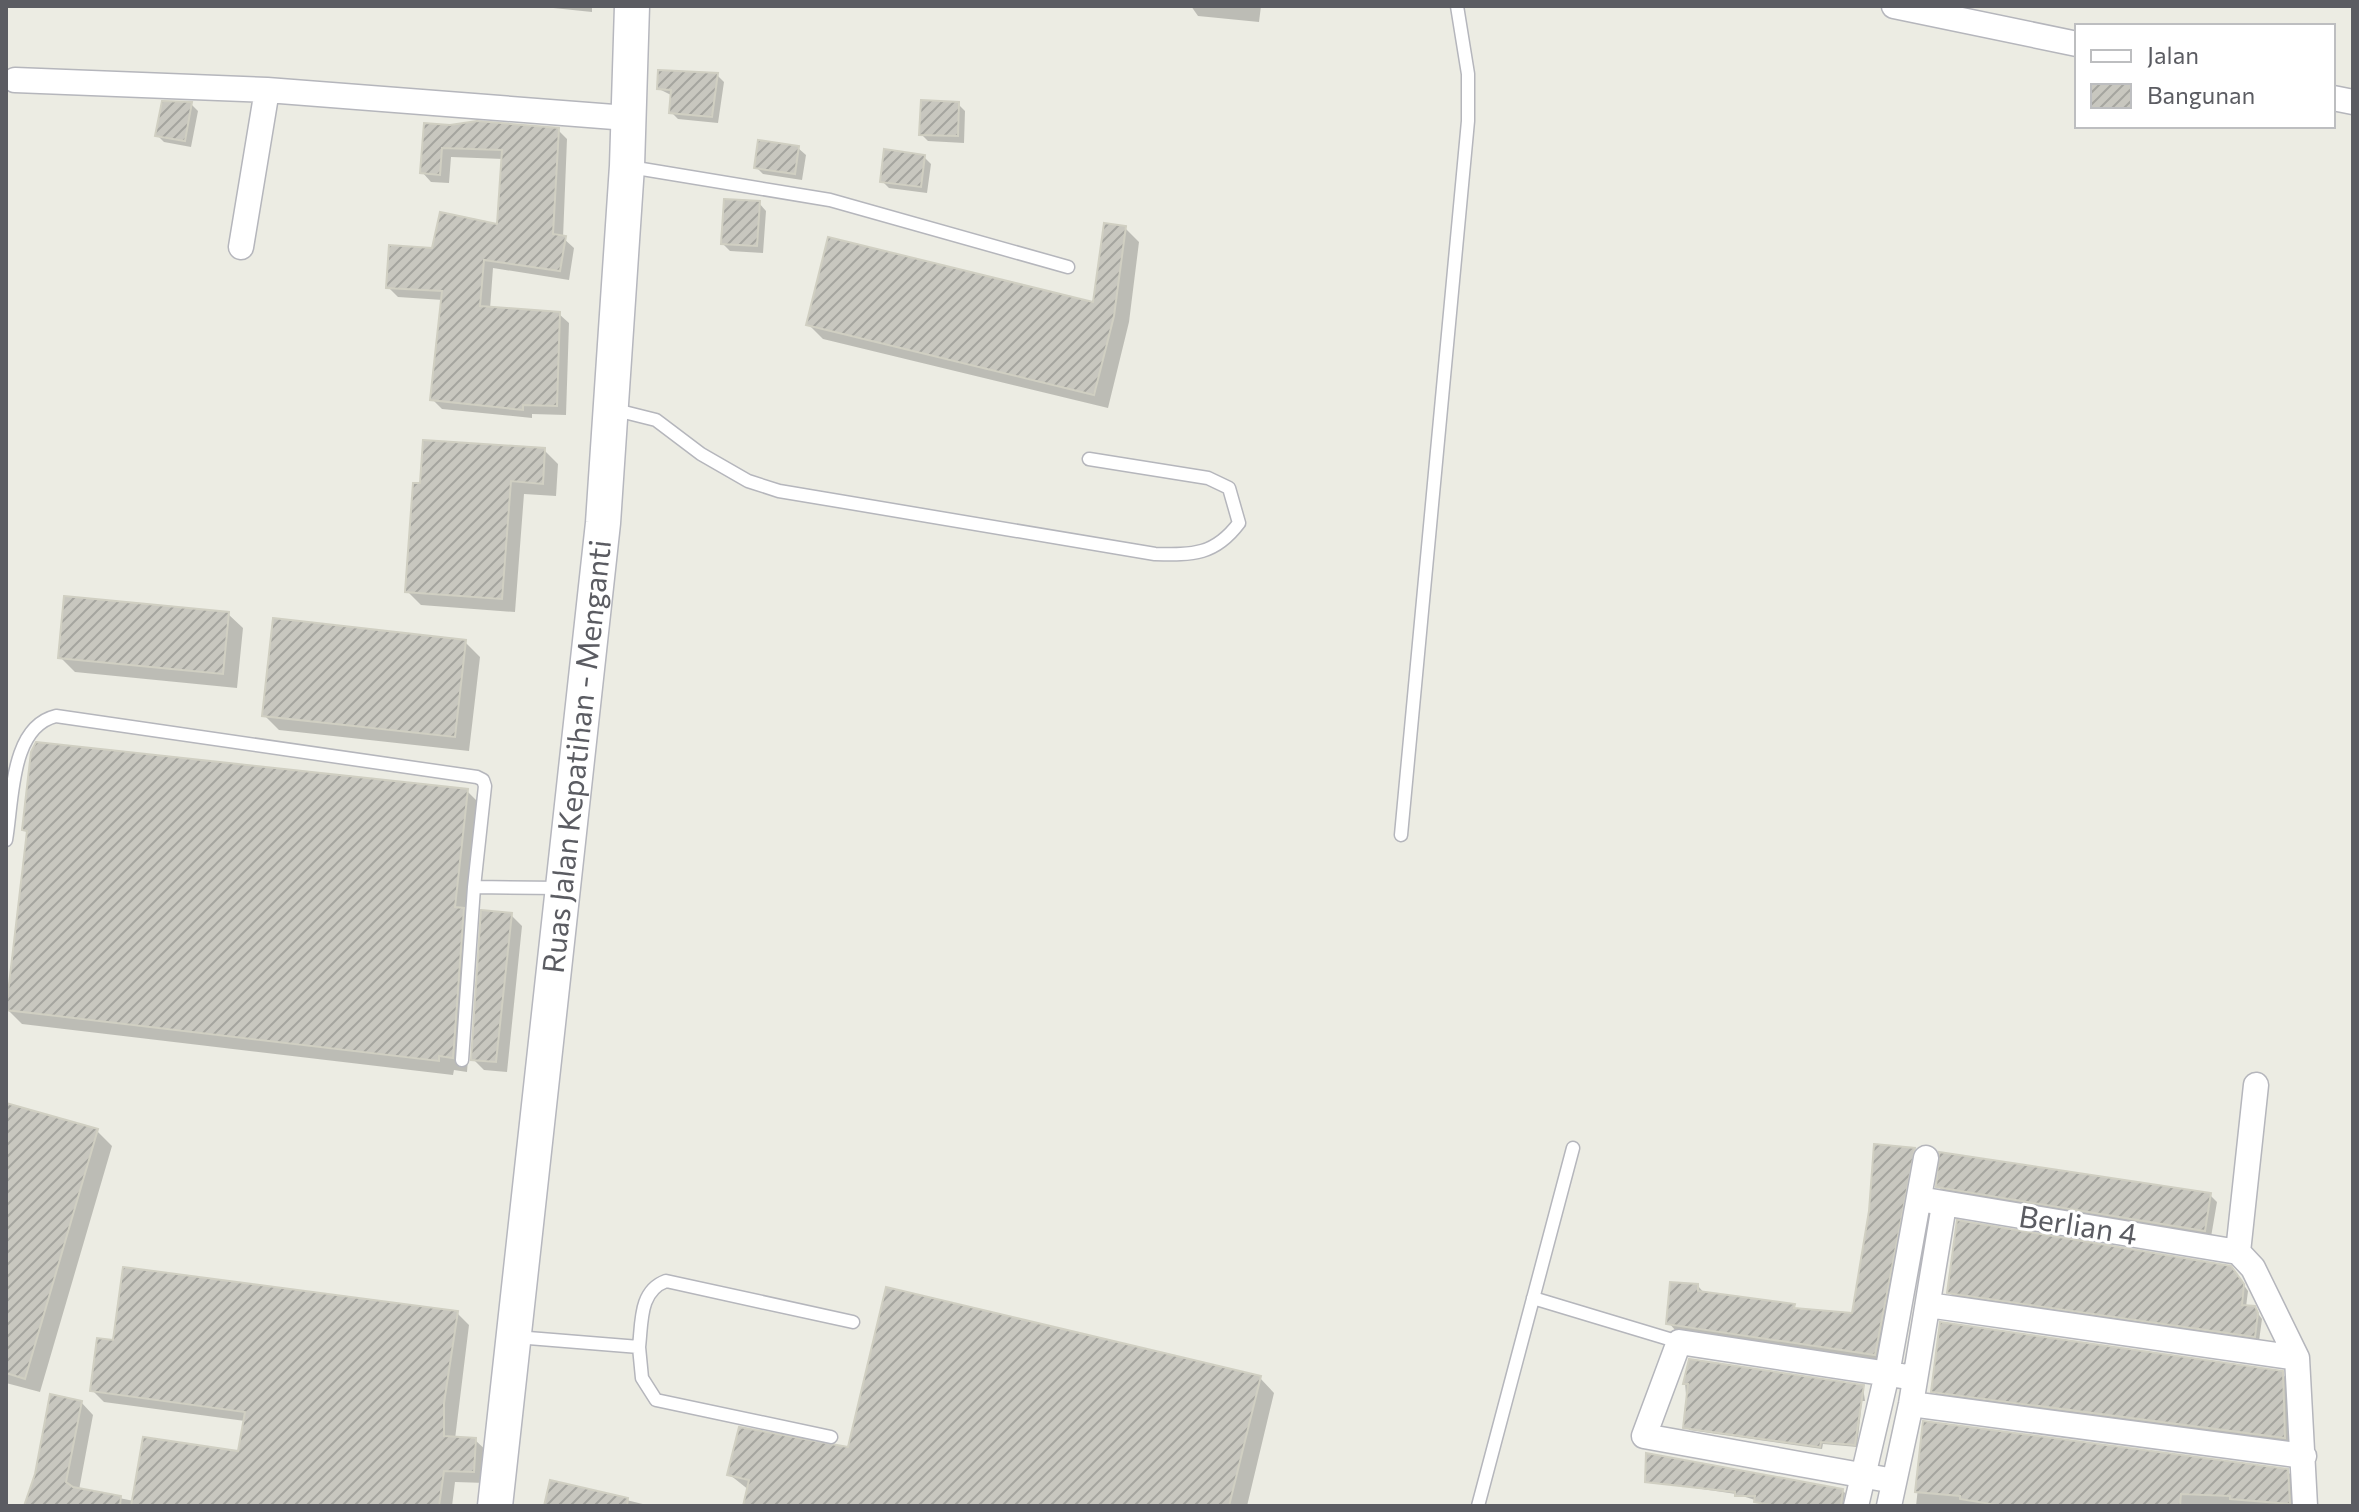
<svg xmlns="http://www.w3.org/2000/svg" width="2359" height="1512" font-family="Commissioner,sans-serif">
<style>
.shadow{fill:#0003}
.building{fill:url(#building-hatch);stroke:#d0cfc2;stroke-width:2}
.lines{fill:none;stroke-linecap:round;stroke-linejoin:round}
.lane-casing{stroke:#b5b6bc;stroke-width:15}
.street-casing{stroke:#b5b6bc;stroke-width:27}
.secondary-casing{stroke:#b6b7be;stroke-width:37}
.lane{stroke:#fff;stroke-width:12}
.street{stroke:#fff;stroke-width:24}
.secondary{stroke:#fff;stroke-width:34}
.labels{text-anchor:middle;stroke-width:6;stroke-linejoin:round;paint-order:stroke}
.street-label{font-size:30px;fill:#5b5c62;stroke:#fff}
</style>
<defs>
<pattern id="building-hatch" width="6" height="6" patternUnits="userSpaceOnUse" patternTransform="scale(2)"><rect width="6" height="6" fill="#c8c7bf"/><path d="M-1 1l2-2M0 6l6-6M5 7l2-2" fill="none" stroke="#a5a59f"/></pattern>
</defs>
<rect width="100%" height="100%" fill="#ecece3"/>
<!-- shadow -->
<path class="shadow" d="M534 6H592V12Z
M1191 6H1261L1259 22 1198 16Z
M717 75 724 82 718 123 678 119 671 112 673 96 659 89Z
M191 104 198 111 191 147 164 142 157 135Z
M958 104 965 111 964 143 928 141 921 134Z
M426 125 558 130 567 139 563 238 574 248 569 280 493 268 490 309 559 314 569 323 566 415 532 414V418L442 409 432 399 443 300 398 297 388 287 433 251 498 227 503 159 451 157 449 183 431 182 422 172Z
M798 148 806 155 802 180 763 174 756 167Z
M924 157 931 164 927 193 889 188 882 181Z
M759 203 766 211 763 253 730 251 723 244Z
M1125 228 1139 242 1129 322 1108 408 823 339 809 325 1095 304Z
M544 450 558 464 556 496 524 494 515 612 421 605 407 591 421 485Z
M228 614 243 628 237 688 75 672 60 657Z
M465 642 480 657 469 751 279 730 264 715Z
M467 791 482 806 470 918 478 925 467 1072 454 1070 453 1075 22 1024 7 1009 29 834 24 830Z
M511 915 522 926 507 1072 484 1070 473 1059Z
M6 1105 97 1131 112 1146 40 1392 6 1383Z
M1914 1150 1921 1157 1882 1361 1675 1330 1669 1323 1698 1286 1705 1294 1794 1306 1797 1310 1853 1315 1871 1211Z
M1938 1186 2210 1195 2217 1202 2211 1237 1945 1193Z
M2235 1273 2248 1291 2246 1307 2254 1308 2262 1319 2259 1341 1954 1297 1949 1292Z
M457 1313 469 1325 455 1439 475 1440 488 1452 486 1483 455 1482 452 1506H27L81 1402 93 1415 79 1490 134 1501 240 1453 245 1421 104 1402 92 1390 115 1342Z
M2282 1373 2286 1378 2289 1442 1937 1395 1933 1391Z
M1260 1378 1274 1393 1247 1506H745L749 1490 730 1475 849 1450Z
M1685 1383 1863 1387 1865 1401H1862L1857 1447 1823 1444 1822 1449 1689 1430Z
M1925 1423 2287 1471 2292 1476 2295 1506H1916Z
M1647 1481 1842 1490 1845 1493 1843 1506H1774L1736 1494Z
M552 1482 651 1506H546Z"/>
<!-- building -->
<path class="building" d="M658 70 718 73 712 117 669 113 671 90 657 89Z
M921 100 959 102 958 136 919 135Z
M162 101 192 102 185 141 155 136Z
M477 121 559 128 553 234 566 236 560 271 484 260 480 306 560 312 557 406 523 405V410L430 400 442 291 386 288 389 245 432 248 440 212 497 224 502 150 442 148 440 175 420 173 424 123 450 125Z
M758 140 799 146 795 174 754 168Z
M884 149 925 155 921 187 880 182Z
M724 199 760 201 757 246 721 244Z
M1104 223 1126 226 1114 316 1094 395 806 325 828 237 1093 302Z
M423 440 545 448 543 484 511 481 502 599 405 592 413 483H420Z
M64 596 229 612 223 674 58 658Z
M273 618 466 640 455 737 262 716Z
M36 742 468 789 455 907 464 908 453 1058 439 1056V1061L6 1010 27 831 22 830 31 752Z
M481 910 512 913 496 1062 471 1060Z
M6 1103 98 1129 25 1379 6 1373Z
M1874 1144 1915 1148 1875 1355 1666 1324 1670 1282 1698 1284V1291L1795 1304 1794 1308 1852 1313 1869 1211Z
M1939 1152 2211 1193 2205 1231 1936 1187Z
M1957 1220 2231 1266 2244 1284 2242 1305 2255 1306 2258 1313 2255 1337 1947 1293Z
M123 1267 458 1311 444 1403V1436L476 1438 474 1472 444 1471 439 1506H131L143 1437 238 1451 245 1412 90 1391 97 1338 113 1340Z
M886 1287 1261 1376 1229 1506H743L749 1480 727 1475 739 1427 848 1447Z
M1940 1322 2283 1371 2285 1438 1931 1392Z
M1689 1359 1864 1385 1855 1445 1821 1442 1820 1447 1683 1428 1688 1384H1683Z
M50 1394 82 1401 66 1482 73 1487 121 1496 120 1506H24L35 1474Z
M1923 1421 2288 1469 2290 1504 2230 1499V1496L2181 1494 2180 1506H2003L1960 1499V1496L1915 1492Z
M1646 1453 1843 1489 1841 1506H1777L1754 1502 1755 1496H1735V1492L1645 1482Z
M550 1480 628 1498 627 1506H544Z"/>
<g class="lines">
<defs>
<path id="lane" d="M630 167 830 200 1068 267
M612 409 656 420 701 454 748 481 779 491 1155 554C1193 555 1215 555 1239 523L1229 488 1208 478 1089 459
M1401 835 1468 121V74L1457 6
M6 840C13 800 10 727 56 716L477 777 483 780 485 786 474 887
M462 1060 474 887 562 888
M1533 1298 1679 1342
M516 1337 639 1347 642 1378 656 1400 831 1437
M639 1347C642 1322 639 1291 666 1281L853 1322
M1478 1506 1573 1148"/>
<path id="street" d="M1894 6 2077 44
M15 80 267 90 627 118
M2333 98 2353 102
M241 247 267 90
M2256 1085 2238 1252 2253 1268 2297 1358 2305 1506
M1919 1199 2238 1252
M1928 1305 2297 1358
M1911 1404 2304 1456
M1894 1481 1644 1436 1679 1342 1915 1378
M1856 1506 1887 1374 1926 1158
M1889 1506 1911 1404 1944 1205"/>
<g id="secondary">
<path id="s1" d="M495 1506 603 523 627 166 632 6"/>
</g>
</defs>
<!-- lane casing -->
<use href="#lane" class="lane-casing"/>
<!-- street casing -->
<use href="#street" class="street-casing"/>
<!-- secondary casing -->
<use href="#secondary" class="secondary-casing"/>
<!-- lane -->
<use href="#lane" class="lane"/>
<!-- street -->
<use href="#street" class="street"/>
<!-- secondary -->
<use href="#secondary" class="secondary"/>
</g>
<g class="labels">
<!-- street labels -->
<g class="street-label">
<text dy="10" stroke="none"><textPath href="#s1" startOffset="754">Ruas Jalan Kepatihan - Menganti</textPath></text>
<text transform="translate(2078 1226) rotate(9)" y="10">Berlian 4</text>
</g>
</g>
<!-- border -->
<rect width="2359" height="1512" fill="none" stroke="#5b5c62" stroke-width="16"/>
<!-- legend -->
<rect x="2075" y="24" width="260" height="104" fill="#ffffff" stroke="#bdbec0" stroke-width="2"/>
<rect x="2091" y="50" width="40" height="12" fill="#ffffff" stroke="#bdbec0" stroke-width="2"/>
<text x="2147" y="64" font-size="24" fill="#5b5c62">Jalan</text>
<rect x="2091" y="84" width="40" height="24" fill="url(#building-hatch)" stroke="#bdbec0" stroke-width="2"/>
<text x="2147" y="104" font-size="24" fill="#5b5c62">Bangunan</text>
</svg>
